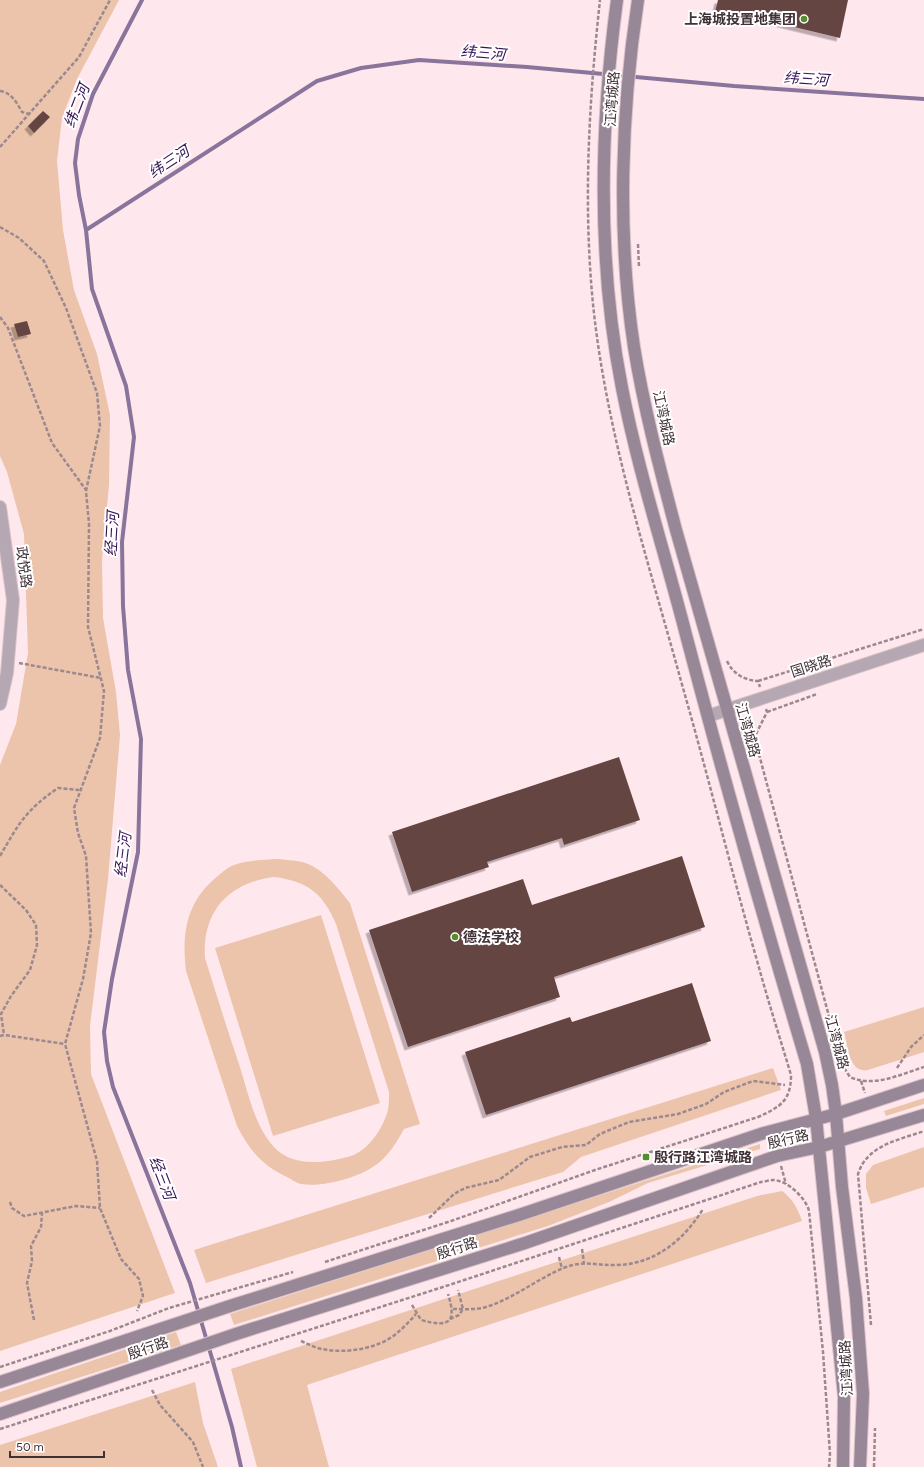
<svg xmlns="http://www.w3.org/2000/svg" width="924" height="1467" font-family="Figtree,'Noto Sans SC',sans-serif">
<style>
.green{fill:#ecc4ac;fill-rule:evenodd}
.lines{fill:none;stroke-linecap:round;stroke-linejoin:round}
.stream{stroke:#89749c;stroke-width:4}
.building{fill:#654542;filter:url(#shadow)}
.street-casing{stroke:#d9c3c9;stroke-width:14}
.secondary-casing{stroke:#d9c3c9;stroke-width:14}
.path{stroke:#9c898f;stroke-width:2.5;stroke-dasharray:4 2;stroke-linecap:butt}
.street{stroke:#b5a8b3;stroke-width:12}
.secondary{stroke:#988796;stroke-width:12}
.poi-dot{fill:#558e2a;stroke:#fff;stroke-width:1.5}
.labels{text-anchor:middle;stroke-width:4;stroke-linejoin:round;paint-order:stroke}
.poi-label{font-size:14px;font-weight:bold;fill:#403136;stroke:#fff;text-anchor:start}
.street-label{font-size:14px;fill:#403136;stroke:#fff}
.water-label{font-size:15px;font-style:italic;fill:#361556;stroke:#fff}
</style>
<defs>
<filter id="shadow"><feDropShadow dx="-3.5" dy="3.5" stdDeviation="0" flood-color="#0004"/></filter>
</defs>
<rect width="100%" height="100%" fill="#ffe7ee"/>
<!-- green -->
<path class="green" d="M0 0H119L77 79 62 118 57 161 63 230 74 290 97 354 110 415 109 485 102 560 103 618 116 692 120 735 108 879 90 1026 91 1074 175 1293 0 1351V765L16 724 28 653 24 534 7 472 0 456Z
M277 859C285 860 294 860 302 862 322 867 337 887 350 903L420 1124 404 1129C398 1140 392 1150 383 1159 367 1176 324 1188 301 1184 296 1183 291 1179 287 1177 263 1166 249 1150 237 1126L186 971C182 937 185 906 212 881 218 876 226 868 234 865 248 860 263 860 277 859ZM274 877C307 881 323 893 336 924L389 1092C389 1098 389 1104 388 1110 383 1128 369 1150 351 1156 327 1163 293 1168 274 1147 254 1125 248 1092 239 1064 227 1029 216 993 205 958 202 911 229 883 274 877Z
M321 915 380 1103 273 1136 215 948Z
M924 1007V1052L868 1070C849 1074 848 1046 844 1032Z
M773 1068 781 1090 581 1157 563 1172 206 1283 194 1250Z
M924 1098V1104L886 1116 884 1111Z
M760 1144V1149L648 1183 609 1202 548 1226 234 1325 230 1314Z
M924 1147V1187L871 1204 866 1188V1174L873 1165Z
M782 1191C793 1199 798 1209 802 1221L307 1385 329 1467H257L231 1369 757 1196Z
M176 1332 181 1345 0 1403V1392Z
M195 1382 203 1423 218 1467H0V1445Z"/>
<g class="lines">
<!-- stream -->
<path class="stream" d="M142 0 93 94 78 139 75 163 79 195 86 230 92 289 126 386 134 437 122 542 123 606 128 670 141 739 138 852 112 979 104 1032 107 1061 113 1087 190 1283 232 1427 241 1467
M86 230 317 81 361 68 419 60 527 67 734 86 924 99"/>
</g>
<!-- building -->
<path class="building" d="M718 0H848L840 38 757 18 756 21 715 12Z
M43 111 50 117 34 133 28 126Z
M27 321 31 334 18 337 14 324Z
M619 757 640 820 564 845 562 838 487 862 489 867 412 892 392 832Z
M682 856 705 927 554 977 560 997 408 1047 369 930 523 879 532 905Z
M692 983 711 1041 486 1115 465 1052 570 1017 572 1022Z"/>
<g class="lines">
<defs>
<path id="street" d="M0 507 13 600 7 673 0 704
M708 716 924 645"/>
<path id="secondary" d="M617 0C600 127 597 261 622 388 638 470 664 550 685 631 723 776 764 920 807 1064L816 1118 844 1397 843 1467
M638 0C621 112 617 235 634 347 644 409 660 469 676 530L825 1052 832 1085 836 1114 842 1187 856 1298 863 1394 860 1467
M0 1382 230 1306 519 1215 764 1133 836 1114 924 1085
M0 1414 239 1333 525 1243 777 1156 819 1147 924 1115"/>
</defs>
<!-- street casing -->
<use href="#street" class="street-casing"/>
<!-- secondary casing -->
<use href="#secondary" class="secondary-casing"/>
<!-- path -->
<path class="path" d="M0 91C11 92 17 103 22 112L29 114
M0 147 79 57 110 0
M0 227 19 238 44 261 66 308 97 393 100 426 86 491 89 524 88 627 104 691 100 738 74 808 78 833 86 856 91 933 83 979 65 1044 97 1161 100 1208 121 1259 139 1279 143 1296 137 1311
M638 244 639 267
M0 317 8 328 52 443 86 490
M727 661C733 674 744 680 758 681L760 687
M19 663 101 678
M758 681 924 629
M766 709 767 712 756 734V743L831 1024
M767 712 817 694
M745 734 757 731
M0 856C19 823 26 810 58 788L79 790
M0 885 26 910 36 925 37 945 30 970 11 996 1 1014 4 1035
M0 1036 4 1035 65 1044
M841 1063 850 1077C874 1088 901 1074 924 1067
M897 1068 911 1047 924 1035
M861 1081 865 1093
M781 1166 786 1184
M10 1202 12 1208 24 1216 76 1206 100 1208
M429 1218 454 1194 465 1188 499 1180 530 1157 562 1147 586 1145 600 1134 629 1122 678 1114 706 1104 724 1092 753 1081 785 1085
M582 1249 584 1263
M559 1257 562 1269
M325 1262 451 1221 595 1170 758 1117C780 1107 791 1101 791 1075 780 1038 768 1001 758 964 731 870 708 775 681 681 647 557 606 432 593 304 583 202 589 101 600 0
M412 1305 421 1320C450 1328 457 1322 448 1294
M453 1309C464 1309 476 1310 486 1307 515 1298 538 1278 566 1267 585 1260 598 1266 617 1265 655 1264 684 1240 703 1209
M450 1319 459 1315 463 1309 458 1290
M34 1320 27 1283 32 1261 31 1246 41 1227 42 1213
M871 1325 858 1174C867 1145 899 1140 924 1131
M301 1341C308 1344 315 1348 322 1349 345 1354 377 1349 396 1334 403 1328 410 1321 416 1314
M0 1367 110 1331 169 1308 293 1272
M152 1390 160 1405 193 1442 203 1467
M0 1429 446 1286 761 1182C764 1182 769 1180 773 1180 787 1180 806 1198 809 1211L823 1352 830 1454 829 1467
M874 1467 875 1428"/>
<!-- street -->
<use href="#street" class="street"/>
<!-- secondary -->
<use href="#secondary" class="secondary"/>
</g>
<!-- markers -->
<g class="poi-dot">
<circle cx="804" cy="19" r="4"/>
<circle cx="455" cy="937" r="4"/>
<rect x="642" y="1153" width="8" height="8" rx="2"/>
</g>
<g class="labels">
<!-- poi labels -->
<g class="poi-label">
<text x="796" y="24" text-anchor="end">上海城投置地集团</text>
<text x="463" y="942">德法学校</text>
<text x="654" y="1162">殷行路江湾城路</text>
</g>
<!-- street labels -->
<g class="street-label">
<text transform="translate(612 99) rotate(-86)" y="5">江湾城路</text>
<text transform="translate(664 418) rotate(78)" y="5">江湾城路</text>
<text transform="translate(24 567) rotate(82)" y="5">政悦路</text>
<text transform="translate(811 666) rotate(-18)" y="5">国晓路</text>
<text transform="translate(748 730) rotate(74)" y="5">江湾城路</text>
<text transform="translate(837 1042) rotate(75)" y="5">江湾城路</text>
<text transform="translate(788 1139) rotate(-13)" y="5">殷行路</text>
<text transform="translate(457 1248) rotate(-18)" y="5">殷行路</text>
<text transform="translate(148 1348) rotate(-19)" y="5">殷行路</text>
<text transform="translate(846 1368) rotate(-93)" y="5">江湾城路</text>
</g>
<!-- water labels -->
<g class="water-label">
<text transform="translate(483 53) rotate(5)" y="5">纬三河</text>
<text transform="translate(806 79) rotate(4)" y="5">纬三河</text>
<text transform="translate(77 106) rotate(-69)" y="5">纬二河</text>
<text transform="translate(169 162) rotate(-33)" y="5">纬三河</text>
<text transform="translate(112 534) rotate(-87)" y="5">经三河</text>
<text transform="translate(123 855) rotate(-83)" y="5">经三河</text>
<text transform="translate(162 1178) rotate(69)" y="5">经三河</text>
</g>
</g>
<!-- scale -->
<path d="M10 1451v6h94v-6" fill="none" stroke="#403136" stroke-width="2"/>
<text x="16" y="1451" font-size="12" fill="#403136" stroke="#ffffff" stroke-width="3" paint-order="stroke">50 m</text>
</svg>
